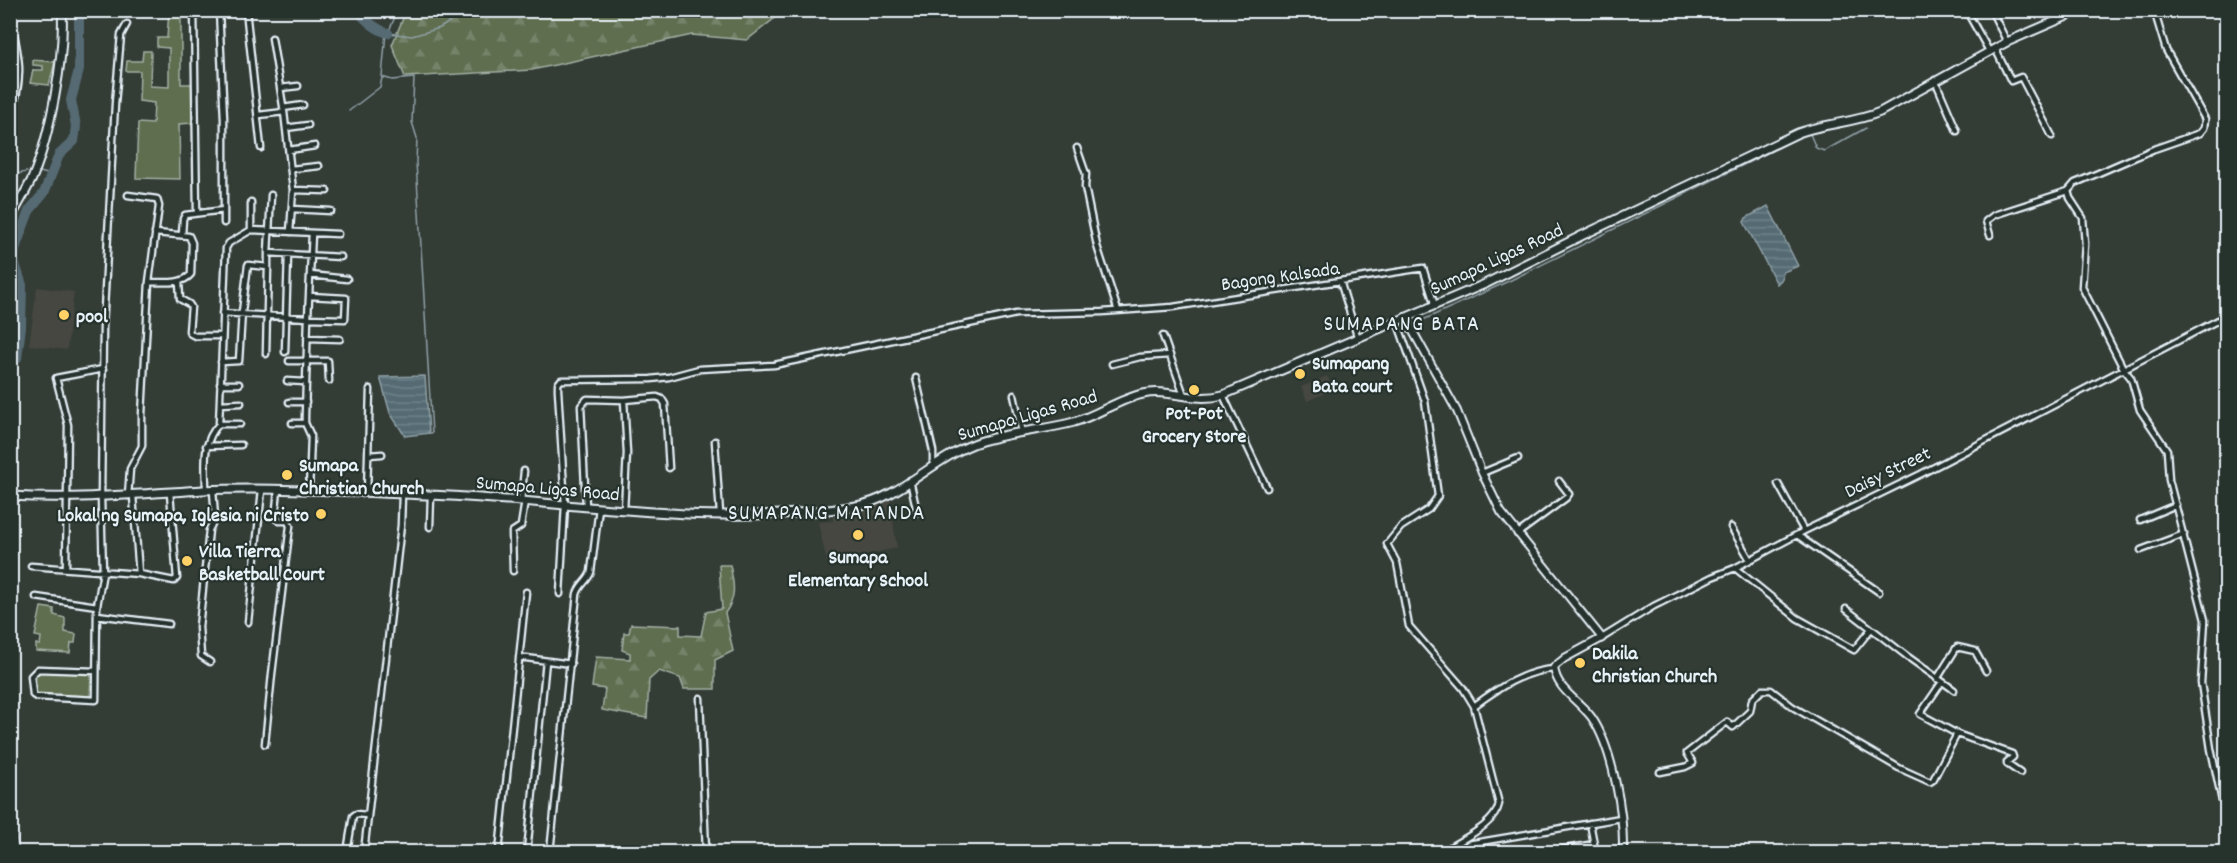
<svg xmlns="http://www.w3.org/2000/svg" width="2237" height="863" font-family="Dekko,sans-serif">
<style>
.built{fill:#454740}
.grass{fill:#5e6e50;stroke:#a3b0a4;stroke-width:1.5}
.forest{fill:url(#forest-firs);stroke:#a3b0a4;stroke-width:1.5}
.water{fill:url(#water-rules);stroke:#90a1a8;stroke-width:1.5}
.lines{fill:none;stroke-linecap:round;stroke-linejoin:round}
.stream{stroke:#90a1a8;stroke-width:1.5}
.river{stroke:#556b73;stroke-width:10}
.minor-casing{stroke:#e8f1f8;stroke-width:9}
.tertiary-casing{stroke:#e8f1f8;stroke-width:10}
.secondary-casing{stroke:#e8f1f8;stroke-width:11}
.minor{stroke:#26332d;stroke-width:4.5}
.tertiary{stroke:#26332d;stroke-width:6}
.secondary{stroke:#26332d;stroke-width:7}
.poi-dot{fill:#ffd166;stroke:#26332d;stroke-width:2}
.labels{text-anchor:middle;stroke-width:4.5;stroke-linejoin:round;paint-order:stroke}
.street-label{font-size:20px;fill:#e8f1f8;stroke:#26332d}
.poi-label{font-size:20px;font-weight:bold;fill:#e8f1f8;stroke:#26332d;text-anchor:start}
.quarter-label{font-size:22px;letter-spacing:1.5px;fill:#e8f1f8;stroke:#26332d}
</style>
<defs>
<pattern id="forest-firs" width="22" height="20" patternUnits="userSpaceOnUse" patternTransform="scale(1.5)"><rect width="22" height="20" fill="#5e6e50"/><path d="M5 1l3.5 6h-7zM16 11l3.5 6h-7z" fill="#75836a"/></pattern>
<pattern id="water-rules" width="6" height="5" patternUnits="userSpaceOnUse" patternTransform="scale(1.5)"><rect width="6" height="5" fill="#556b73"/><path d="M0 2.5h6" fill="none" stroke="#6d8188"/></pattern>
</defs>
<rect width="100%" height="100%" fill="#343c36"/>
<filter id="ink" filterUnits="userSpaceOnUse"><feTurbulence type="fractalNoise" baseFrequency=".0167" numOctaves="2"/><feDisplacementMap in="SourceGraphic" scale="12" xChannelSelector="R" yChannelSelector="G"/><feConvolveMatrix kernelMatrix="1 2 1 2 8 2 1 2 1" color-interpolation-filters="sRGB"/></filter>
<g filter="url(#ink)">
<!-- built -->
<path class="built" d="M37 287 74 292 67 350 29 345Z
M1327 376 1333 390 1307 401 1301 387Z
M890 500 897 548 827 563 818 522 833 521 832 511 863 508Z"/>
<!-- grass -->
<path class="grass" d="M169 11H181V84H192V123L179 124 180 179 136 178 138 123 153 124 154 103 139 101 140 71H126L127 61H142L143 51H151L150 86 169 87V48L157 47V38H167Z
M33 60 55 62 49 85 30 83 33 70H43V66L33 65Z
M41 607 54 609V615L65 618V632L76 634 75 643H71L70 653 36 651V644L40 645 41 637 35 636Z
M36 671 91 673 90 696 35 694Z"/>
<!-- forest -->
<path class="forest" d="M406 11V10L784 11 747 40 692 35 532 70 405 77 392 45Z
M719 565H730C734 584 737 597 725 613L733 651 715 660V689H684L680 678 659 671 649 680 647 718 602 710 605 689 592 687 596 657 630 659V653L622 650 624 633H629L631 624 680 626V635L701 636 706 612 722 609Z"/>
<!-- water -->
<path class="water" d="M1768 206 1798 266 1783 272 1782 279 1777 284 1744 222 1746 218Z
M425 376 429 433 405 436 390 413 380 377Z"/>
<g class="lines">
<!-- stream -->
<path class="stream" d="M398 10 388 33 412 36 440 28 465 12V10
M386 32 382 77 392 80 414 78 412 122 417 138 416 162 432 433H429
M349 111 380 87 382 78
M40 172 51 175
M10 175 27 172
M1412 325 1511 280 1806 134H1810L1816 148 1824 151 1866 128
M10 462 13 472V493
M10 558 13 569 10 573
M10 803 12 804C10 825 17 832 19 852"/>
<!-- river -->
<path class="river" d="M358 10C364 20 378 30 388 33
M10 365 17 358 21 327 22 285 13 258 17 243 29 211 44 193 59 155 74 141 76 126 71 100 79 70V10"/>
<defs>
<path id="minor" d="M194 10 197 213
M219 10 224 119V223
M246 10 261 148
M1966 10 1989 51
M1991 10 2007 42
M2154 10 2166 50 2205 119 2204 128 2200 133 2154 149 2080 181 2075 183 2068 191 2070 198 2083 218 2085 244 2082 287 2123 368 2131 378 2140 410 2167 450 2169 480 2205 620 2201 683 2211 749 2226 820
M10 15C20 59 24 76 10 119
M272 38 284 112 293 190 290 232
M1995 48 2011 81 2021 77 2052 136
M1935 80 1957 131
M280 88 298 86
M283 108 303 105
M259 115 284 112
M286 128 308 125
M1077 148 1086 174 1085 187 1097 246 1118 311
M289 150 315 146
M291 169 319 166
M293 190 327 191
M128 195 157 199 159 206 149 282 142 415V446L130 469 128 496
M292 209 331 211
M251 230V202
M182 235 183 219 185 215 224 210
M1990 235 1986 221 1994 215 2068 191
M268 253 271 195
M268 267V253L341 257
M310 275 347 279
M179 281 180 299 189 304 191 307 189 331 191 334 195 336H221
M1340 281 1358 339
M149 282C162 282 183 285 191 274L192 243 189 236 155 233
M309 296 346 298 345 319 308 318 305 415V423L311 436 309 491
M222 313 308 318 312 233
M1397 321 1425 401 1438 496 1429 509 1401 527 1387 544 1397 563 1409 626 1463 688 1474 706 1499 804C1495 825 1464 838 1447 849L1446 852
M1163 336 1184 395
M307 338 340 339
M285 352 288 255
M289 361H328L329 381
M221 362 239 361 242 312 248 265 268 267 266 354
M1112 364 1140 357 1170 355
M916 378 933 451V465
M287 381 305 382
M220 384H239
M1014 395 1022 433
M1223 395 1267 488
M624 400 627 453 624 510
M289 402H306
M220 404 241 403
M292 423H305
M219 424H240
M715 441 720 514
M206 446 241 445
M369 455 382 454
M1482 473 1518 458
M910 480 917 512
M1778 484 1804 531
M206 490C206 466 201 443 219 424L226 248 229 243 251 230 338 234
M367 493 370 389
M133 496 139 574
M521 501 524 471
M586 507 581 406 587 399 624 400 657 397 662 399 665 404 669 468
M2140 520 2176 505
M430 527 431 495
M1731 527 1750 560
M1517 534 1566 498 1569 494 1559 481
M1797 535 1879 592
M2141 550 2184 534
M31 566 139 574 174 581 177 578 170 493
M66 568 68 425 56 378 103 369
M1735 568 1797 618 1854 650 1871 629
M513 571 512 532 521 526 525 501
M560 594 565 505 558 390V384L561 380 651 379 669 377 699 369 774 365 1016 314 1102 312 1173 307 1423 268 1435 306
M36 597 97 606
M1846 609 1908 657 1954 690
M97 615 169 624
M248 622 262 490
M1602 638 1654 606 1712 577 1735 568 1804 531 1921 474 2226 316
M519 657 571 664
M210 662 201 656 199 627 209 530 215 518 213 490
M96 671 38 669 31 676 33 695 36 697 96 700 97 606 103 572 101 498 103 328 115 104 121 35 127 24
M1937 679 1957 647 1975 651 1986 671
M700 698 706 852
M1474 706C1498 688 1524 671 1554 669
M1957 734 2012 754 2013 757 2007 762V764L2020 773
M265 744 272 674 290 526 288 521H279L275 518 278 490
M1660 772 1685 767 1693 763 1687 753 1727 722 1733 727 1750 711 1752 700 1762 690H1771L1793 707 1899 768 1930 782 1933 780 1957 734 1920 714 1942 682
M347 852 353 816 356 814 367 815
M364 852 401 525 402 494
M499 852 526 592
M527 852 546 661
M550 852 577 594C580 584 588 581 591 572L599 508
M1462 852 1468 844 1621 818
M1548 852 1594 844 1590 823"/>
<path id="tertiary" d="M1405 317 1457 411 1482 473 1501 512 1602 638 1565 658 1554 667C1556 690 1580 701 1592 718 1613 749 1624 815 1623 852"/>
<path id="secondary" d="M10 220C17 206 25 193 32 179 50 136 65 57 62 10
M10 496C75 500 139 494 203 490 277 487 354 492 427 495 569 500 716 530 856 506 902 498 936 455 982 441 1012 432 1044 430 1074 422 1098 415 1119 399 1143 394 1169 388 1192 403 1223 395L1485 284 1583 235 1798 133C1825 123 1854 123 1880 112L2007 42 2081 10"/>
</defs>
<!-- minor casing -->
<use href="#minor" class="minor-casing"/>
<!-- tertiary casing -->
<use href="#tertiary" class="tertiary-casing"/>
<!-- secondary casing -->
<use href="#secondary" class="secondary-casing"/>
<!-- minor -->
<use href="#minor" class="minor"/>
<!-- tertiary -->
<use href="#tertiary" class="tertiary"/>
<!-- secondary -->
<use href="#secondary" class="secondary"/>
</g>
</g>
<!-- markers -->
<g class="poi-dot">
<circle cx="64" cy="315" r="6"/>
<circle cx="1300" cy="374" r="6"/>
<circle cx="1194" cy="390" r="6"/>
<circle cx="287" cy="475" r="6"/>
<circle cx="321" cy="514" r="6"/>
<circle cx="858" cy="535" r="6"/>
<circle cx="187" cy="561" r="6"/>
<circle cx="1580" cy="663" r="6"/>
</g>
<g class="labels">
<!-- street labels -->
<g class="street-label">
<text transform="translate(1496 258) rotate(-25)" y="7">Sumapa Ligas Road</text>
<text transform="translate(1280 275) rotate(-8)" y="7">Bagong Kalsada</text>
<text transform="translate(1027 414) rotate(-16)" y="7">Sumapa Ligas Road</text>
<text transform="translate(1887 471) rotate(-26)" y="7">Daisy Street</text>
<text transform="translate(548 487) rotate(5)" y="7">Sumapa Ligas Road</text>
</g>
<!-- poi labels -->
<g class="poi-label">
<text x="76" y="322">pool</text>
<text x="1312" y="369">Sumapang<tspan x="1312" dy="23">Bata court</tspan></text>
<text x="1194" y="419" text-anchor="middle">Pot-Pot<tspan x="1194" dy="23">Grocery Store</tspan></text>
<text x="299" y="471">Sumapa<tspan x="299" dy="23">Christian Church</tspan></text>
<text x="309" y="521" text-anchor="end">Lokal ng Sumapa, Iglesia ni Cristo</text>
<text x="199" y="557">Villa Tierra<tspan x="199" dy="23">Basketball Court</tspan></text>
<text x="858" y="563" text-anchor="middle">Sumapa<tspan x="858" dy="23">Elementary School</tspan></text>
<text x="1592" y="659">Dakila<tspan x="1592" dy="23">Christian Church</tspan></text>
</g>
<!-- quarter labels -->
<g class="quarter-label">
<text x="1402" y="330">SUMAPANG BATA</text>
<text x="827" y="519">SUMAPANG MATANDA</text>
</g>
</g>
<!-- margin -->
<rect width="2237" height="863" fill="none" stroke="#26332d" stroke-width="36"/>
<rect x="18" y="18" width="2201" height="827" fill="none" stroke="#e8f1f8" stroke-width="2" filter="url(#ink)"/>
</svg>
